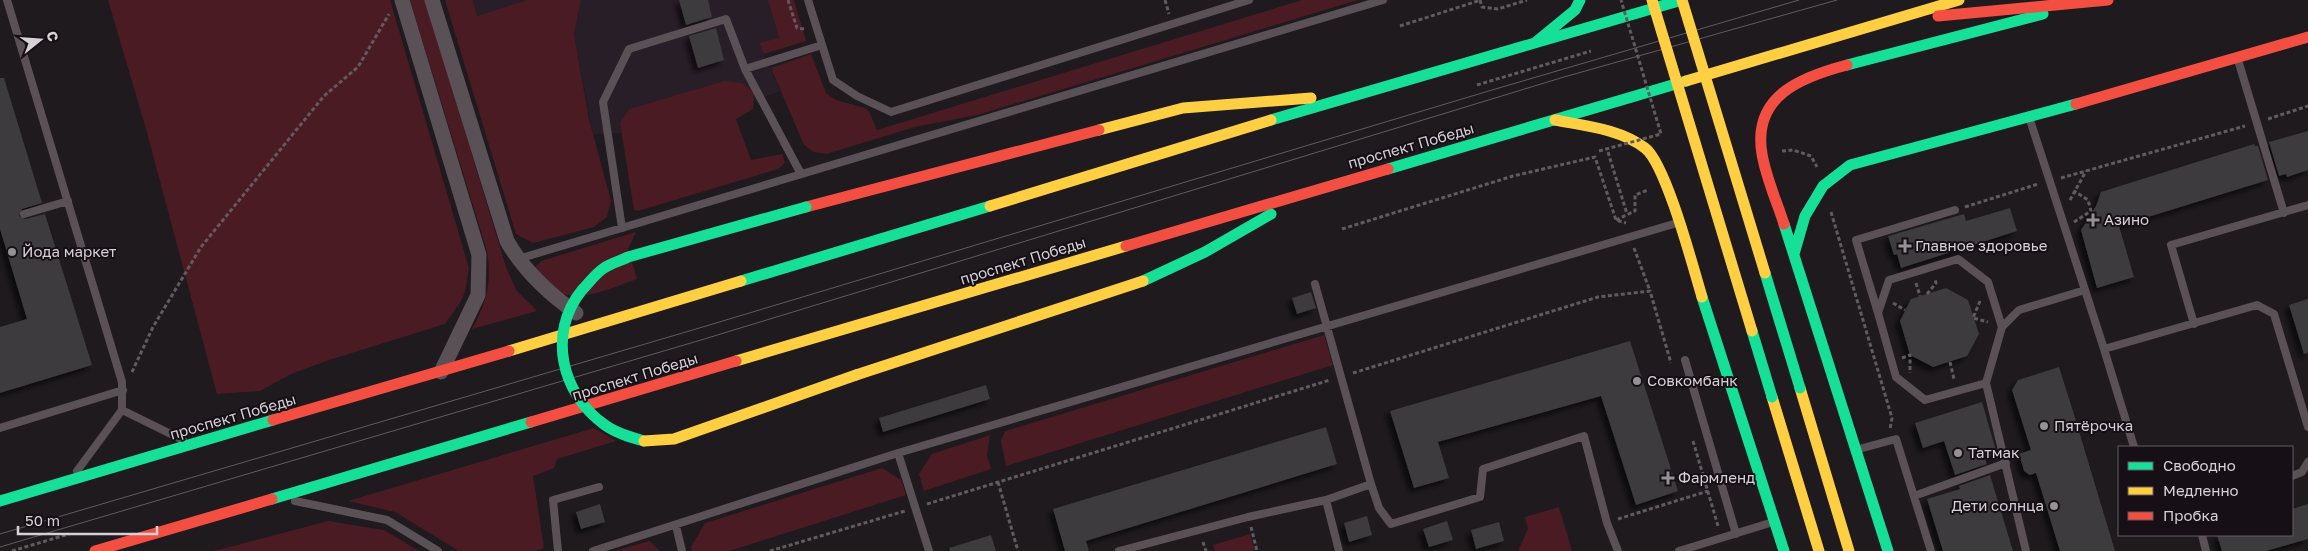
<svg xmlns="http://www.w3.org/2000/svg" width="2308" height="551" font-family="'Golos Text',sans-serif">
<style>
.built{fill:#281e28}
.green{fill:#4b1b24}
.building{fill:#3c3a3d;filter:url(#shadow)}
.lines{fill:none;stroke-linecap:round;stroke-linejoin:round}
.path{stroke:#615b5f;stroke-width:3;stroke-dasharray:4 2.5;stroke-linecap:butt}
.lane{stroke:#5a5156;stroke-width:8}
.street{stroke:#5a5156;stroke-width:15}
.fast{stroke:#16e098;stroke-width:11}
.slow{stroke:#ffcf43;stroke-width:11}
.jam{stroke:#f24e42;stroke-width:11}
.tram{stroke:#605b5e;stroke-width:1}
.path-bridge{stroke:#615b5f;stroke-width:3;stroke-dasharray:4 2.5;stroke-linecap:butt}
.fast-bridge{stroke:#16e098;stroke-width:11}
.slow-bridge{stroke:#ffcf43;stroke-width:11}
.poi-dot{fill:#959196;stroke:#161016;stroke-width:2}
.labels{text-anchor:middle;stroke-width:4;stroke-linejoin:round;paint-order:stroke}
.street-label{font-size:15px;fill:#d5d1d6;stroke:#161016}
.poi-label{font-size:15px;fill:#d5d1d6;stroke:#161016;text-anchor:start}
</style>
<defs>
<filter id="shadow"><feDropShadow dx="-4.5" dy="4.5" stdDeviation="2.5" flood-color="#0009"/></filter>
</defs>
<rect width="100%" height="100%" fill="#1e1a1e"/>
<!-- built -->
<path class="built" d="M473 0H527L477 16Z
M581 0H768L779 38 760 45 780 91 755 101 754 93 724 81 629 109 620 123 622 133 593 134 574 34Z"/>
<!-- green -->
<path class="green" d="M108 0H390L469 268 465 292 460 303 445 324 329 360 291 374 260 391 217 394 146 129Z
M410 0H425L506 267 516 290 537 311 472 329C487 303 492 281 487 251Z
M445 0H473L477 16 527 0H581L574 34 589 119 611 201 607 217 594 227 533 243 516 234Z
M768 0H794L806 41 764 54 759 43 779 38Z
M1302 0H1358L977 115 915 127 826 154 814 152 804 145 771 68 811 54 826 93 836 100 865 108 869 111 877 130Z
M724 81 742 83 754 93 753 109 736 119 751 160 782 154 785 163 778 169 638 211 634 210 620 123 629 109Z
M636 232 628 249 637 279C614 287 580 304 557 291 549 286 541 276 534 269L541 261Z
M1324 335 1333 365 1006 466 1001 441 1005 431Z
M594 428 616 441 557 459 554 468 533 476 544 548 535 551H459L395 512 348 501Z
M990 435 987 455 991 469 924 491 919 474 932 454Z
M882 468 901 480 906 495 729 551H692L691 547 705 523Z
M1559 507 1572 551H1518L1528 529 1525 517Z
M328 521 384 530 419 551H214Z
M1250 534 1255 551H1215L1213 545Z
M649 541 660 551H615Z"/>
<!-- building -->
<path class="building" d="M679 0H708L712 17 686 25Z
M716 28 724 60 698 68 689 36Z
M0 78H4L42 203 22 209 19 216 25 219 45 214 92 365 0 393V327L27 319 0 229Z
M2308 131V170L2287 177 2286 174 2279 176 2269 142Z
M2254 144 2255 146H2258L2268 180 2119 226 2134 277 2097 288 2081 230 2096 206 2101 192Z
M2010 208 2017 231 1901 268 1897 254 1894 255 1888 236 1964 214 1966 221Z
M1946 288 1968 300 1979 334 1967 356 1933 367 1910 355 1900 321 1911 299Z
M1311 292 1316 308 1297 314 1292 298Z
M2308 299V353L2304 354 2289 305Z
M1630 341 1678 491 1636 505 1601 396 1438 442 1449 478 1414 488 1390 411Z
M2059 367 2072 408 2115 551H2060L2036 473 2030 475 2024 471 2019 454 2031 450 2012 390 2018 380Z
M986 385 990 399 883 432 879 418Z
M1982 402 1997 454 1985 458 1987 464 1955 475 1944 441 1923 448 1915 423Z
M1326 427 1337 464 1086 541 1089 551H1065L1053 509Z
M1990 475 2013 551H1943L1927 499 1960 489 1959 486Z
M600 504 605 522 581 529 576 512Z
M2308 504V539L2266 551H2222L2217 535H2292V509Z
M1367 516 1372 535 1349 542 1344 523Z
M1447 521 1453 540 1429 547 1423 529Z
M1499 522 1504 541 1476 549 1471 530Z
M991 535 996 551H950L949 548Z"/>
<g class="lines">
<!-- path -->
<path class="path" d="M788 0 797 28 804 29
M1165 0 1169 14
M1480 0 1482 7 1498 9 1527 0
M1400 26 1481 0
M1477 85 1591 51
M2268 119 2308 106
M1782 151 1793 150 1811 156 1817 167
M1608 152 1627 214
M2061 178 2245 126
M2070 200 2086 171
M1965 207 2038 184
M1831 212 1892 418 1890 429
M1616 220 1635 211V195L1648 190
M2074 222 2091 211 2088 200 2074 191
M1342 229 1513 176 1595 157 1616 220 1626 223
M1634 248 1650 291
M1916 283 1920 296
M1927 294 1936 283 1935 279
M1980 301 1973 318 1988 322
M1893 303 1905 310
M1902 358 1910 355V373
M1950 362 1954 379
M132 372 153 327 201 247 324 96 358 67 389 14
M1353 373 1598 297 1650 291 1671 363
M1693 441 1718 526
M998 482 1018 551
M927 504 1330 380
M1618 519 1708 491
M1251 527 1257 551
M1203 542 1206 551
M12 551 69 534
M770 551 905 511"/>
<!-- lane -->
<path class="lane" d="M7 0 122 382V410L77 471
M808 0 833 80 857 96 891 112 1249 0
M2238 60 2284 213
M745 69 822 45
M2030 120 2085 290
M24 214 68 201
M622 228 603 102 629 49 726 19 745 69 801 174
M518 259 1383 0
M1958 259 1988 282 2002 327 1986 383 1925 400 1896 377 1878 313 1889 280Z
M1315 284 1371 484 1379 508 1391 524 1480 497 1483 469 1584 436 1607 523 1618 551
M1878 313 1856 240 1955 210
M2194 324 2171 245 2308 205
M2002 327 2019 310 2085 290 2104 349
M1685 360 1736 534
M1986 383 2026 551
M122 410 183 440
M0 428 123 390
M2134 447 2104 349 2257 305 2274 314 2308 427
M1859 449 1896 439 1931 551
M898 453 929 551
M2292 476 2302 472 2308 462
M1914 496 2006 463
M1326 500 1339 551
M295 501 387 520 438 551
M676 526 682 551
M2202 535 2206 551
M558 551 553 500 599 487
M593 551 898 453 1677 223
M1119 551 1248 517 1326 500 1371 484
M1679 551 1773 522"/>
<!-- street -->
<path class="street" d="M402 0 479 255 478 295 441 372
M432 0 507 241C524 271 548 293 576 313"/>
<!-- fast -->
<path class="fast" d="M1536 42 1575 10 1580 0
M1847 65 2043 14
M1271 120 1682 0
M1388 169 1686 81
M1784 224 1888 551
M1794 254 1805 216 1823 186 1850 165 2076 104
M741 281 990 206
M1143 281 1205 252 1271 214
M1702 297 1784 551
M272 499 531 422
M0 501 273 420"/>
<!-- slow -->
<path class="slow" d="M1686 81 1959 0
M1555 120C1586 126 1620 129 1645 148 1666 164 1693 267 1702 297
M1099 130 1183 108 1311 98
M990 206 1271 120
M509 351 741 281
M736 361 1126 246
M856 375 1143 281
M1800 388 1849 551
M1772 397 1819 551"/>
<!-- jam -->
<path class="jam" d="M1938 16 2108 0
M2076 104 2308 37
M806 207 1099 130
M1784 224C1777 202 1766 178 1762 154 1752 96 1801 77 1847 65
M1126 246 1388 169
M273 420 509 351
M531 422 736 361
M95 551 272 499"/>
<!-- tram -->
<path class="tram" d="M0 534 696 329 1492 90 1799 0
M0 547 701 340 1564 77 1837 0"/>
<!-- path-bridge -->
<path class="path-bridge" d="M1599 151 1661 134 1621 0"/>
<!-- fast-bridge -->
<path class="fast-bridge" d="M1765 273 1800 388
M1752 331 1772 397
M644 441C630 437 616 433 605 425 561 394 547 333 582 290 589 283 595 274 604 268 611 263 620 261 628 257L806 207"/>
<!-- slow-bridge -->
<path class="slow-bridge" d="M1652 0 1752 331
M1682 0 1765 273
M644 441 674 439 856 375"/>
</g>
<!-- markers -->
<g class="poi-dot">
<path d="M2090.5 212.5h5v5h5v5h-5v5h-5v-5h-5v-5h5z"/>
<path d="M1902.5 238.5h5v5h5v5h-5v5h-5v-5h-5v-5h5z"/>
<circle cx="12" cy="252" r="5"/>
<circle cx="1637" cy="381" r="5"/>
<circle cx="2044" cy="426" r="5"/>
<circle cx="1958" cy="453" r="5"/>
<path d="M1665.5 470.5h5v5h5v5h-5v5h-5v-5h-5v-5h5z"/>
<circle cx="2054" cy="506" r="5"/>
</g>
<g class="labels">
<!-- street labels -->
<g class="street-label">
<text transform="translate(1411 146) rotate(-16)" y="5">проспект Победы</text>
<text transform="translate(1023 261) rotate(-17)" y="5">проспект Победы</text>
<text transform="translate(635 377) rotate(-17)" y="5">проспект Победы</text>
<text transform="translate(233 417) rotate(-16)" y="5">проспект Победы</text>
</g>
<!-- poi labels -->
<g class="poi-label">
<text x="2104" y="225">Азино</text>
<text x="1915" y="251">Главное здоровье</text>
<text x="22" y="257">Йода маркет</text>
<text x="1647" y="386">Совкомбанк</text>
<text x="2054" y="431">Пятёрочка</text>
<text x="1968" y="458">Татмак</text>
<text x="1678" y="483">Фармленд</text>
<text x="2044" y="511" text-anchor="end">Дети солнца</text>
</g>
</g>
<!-- legend -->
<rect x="2118" y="446" width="175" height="90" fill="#161016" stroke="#625d63"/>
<rect x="2128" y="462" width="25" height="8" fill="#16e098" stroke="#625d63"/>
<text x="2163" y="471" font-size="15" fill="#d5d1d6">Свободно</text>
<rect x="2128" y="487" width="25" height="8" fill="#ffcf43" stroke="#625d63"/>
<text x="2163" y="496" font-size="15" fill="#d5d1d6">Медленно</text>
<rect x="2128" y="512" width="25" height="8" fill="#f24e42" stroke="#625d63"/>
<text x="2163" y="521" font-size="15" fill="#d5d1d6">Пробка</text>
<!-- north arrow -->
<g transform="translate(40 40) rotate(73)" stroke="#161016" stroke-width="4" paint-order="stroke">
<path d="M0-4L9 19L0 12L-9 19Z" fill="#d5d1d6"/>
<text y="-8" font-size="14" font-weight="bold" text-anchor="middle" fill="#d5d1d6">С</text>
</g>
<!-- scale -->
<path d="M18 526v8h139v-8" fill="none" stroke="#d5d1d6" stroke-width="2.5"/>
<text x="25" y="526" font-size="15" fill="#d5d1d6" stroke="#161016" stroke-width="4" paint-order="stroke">50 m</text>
</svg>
